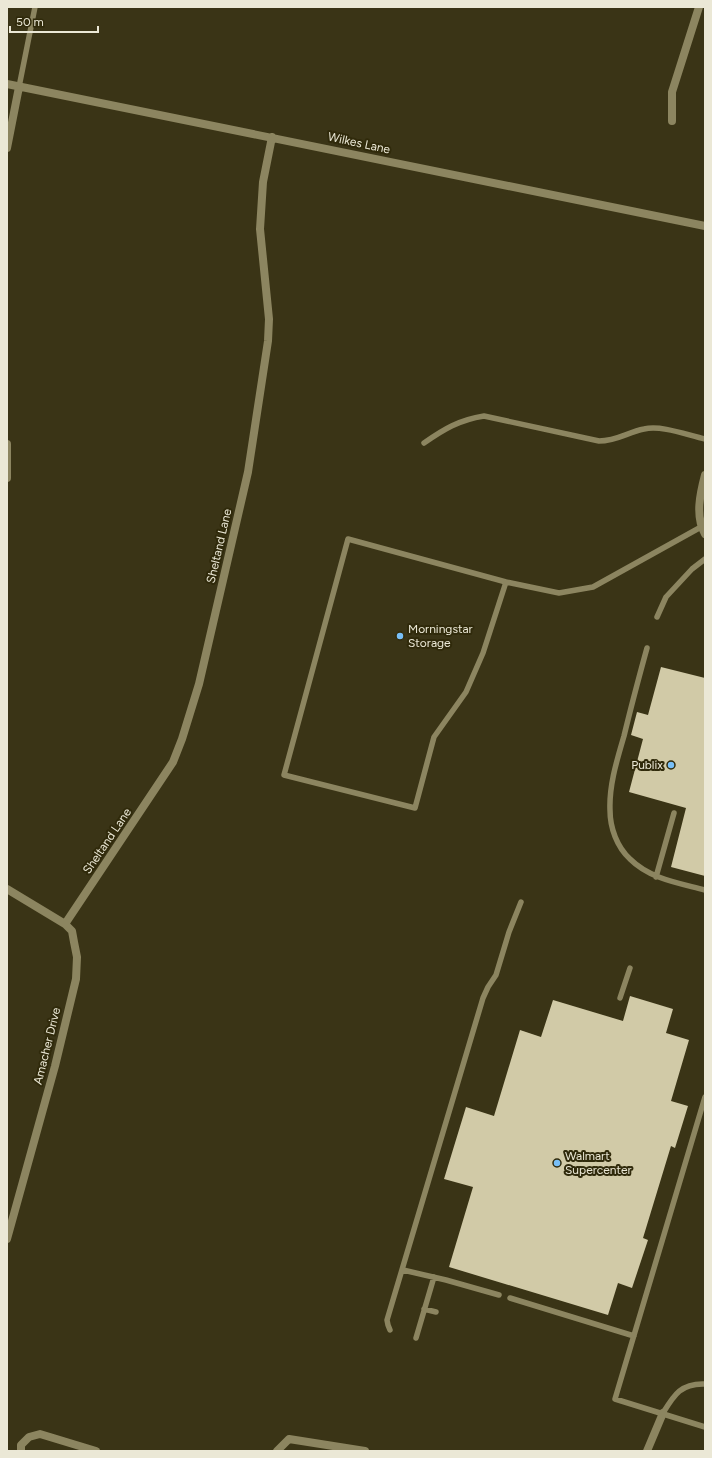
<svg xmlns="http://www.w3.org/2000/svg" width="712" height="1458" font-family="Figtree,sans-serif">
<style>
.building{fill:#d1caa7}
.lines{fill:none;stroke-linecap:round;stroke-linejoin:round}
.lane{stroke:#8c8560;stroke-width:5.5}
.street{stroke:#8c8560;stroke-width:8}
.poi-dot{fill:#78bff7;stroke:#302a0b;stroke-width:1.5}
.labels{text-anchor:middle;stroke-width:4;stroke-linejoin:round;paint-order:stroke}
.street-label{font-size:12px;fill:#ebe8d6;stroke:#302a0b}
.poi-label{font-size:12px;fill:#ebe8d6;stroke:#302a0b;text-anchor:start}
</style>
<rect width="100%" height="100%" fill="#3a3416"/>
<!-- building -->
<path class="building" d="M661 667 705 678V876L671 867 686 808 629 792 643 739 631 735 637 712 648 715Z
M630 996 673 1009 666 1033 689 1040 671 1101 688 1106 675 1148 671 1146 643 1238 648 1240 632 1288 618 1283 608 1315 449 1267 473 1187 444 1179 466 1107 494 1116 520 1030 541 1037 553 1000 623 1021Z"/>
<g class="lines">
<!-- lane -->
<path class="lane" d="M19 87 35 7
M424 443C444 429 459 420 484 416L599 441C617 441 628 432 644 429 662 425 687 435 705 439
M506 582 483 653 466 692 434 737 415 808 284 775 348 539 506 582 559 593 593 587 701 527
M657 617 666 597 692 569 705 559
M647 648C639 677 631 707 624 736 617 760 609 785 610 810 610 828 617 847 630 859 650 879 679 883 705 890
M656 877 674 813
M620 998 630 968
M705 1097 615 1399 705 1427
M403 1270 446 1280 499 1295
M510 1298 634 1336
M424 1309 436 1312
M390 1330 388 1325 387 1320 483 998 488 987 496 975 509 932 521 902
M416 1338 434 1277
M663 1413C674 1395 681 1383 705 1384"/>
<!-- street -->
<path class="street" d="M7 84 705 226
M672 121V92L699 7
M7 148 19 87
M7 444V478
M705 475C700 494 695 516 705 534
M7 889 65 924 72 931 74 942 77 957 76 979 55 1066 7 1239
M65 924 173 762 182 739 199 684 248 472 268 341 269 319 260 229 263 182 272 137
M21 1451V1445L29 1437 40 1434 96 1451
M277 1451 289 1439 365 1451
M647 1451 663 1413"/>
</g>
<!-- markers -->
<g class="poi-dot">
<circle cx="400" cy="636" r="4"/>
<circle cx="671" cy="765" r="4"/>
<circle cx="557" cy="1163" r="4"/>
</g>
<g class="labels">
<!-- street labels -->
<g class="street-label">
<text transform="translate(359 143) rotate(12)" y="4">Wilkes Lane</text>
<text transform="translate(219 546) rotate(-77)" y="4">Sheltand Lane</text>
<text transform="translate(107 841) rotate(-56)" y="4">Sheltand Lane</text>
<text transform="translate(47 1046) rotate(-76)" y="4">Amacher Drive</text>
</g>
<!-- poi labels -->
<g class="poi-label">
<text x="408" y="633">Morningstar<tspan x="408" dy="14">Storage</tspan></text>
<text x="663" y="769" text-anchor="end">Publix</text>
<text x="565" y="1160">Walmart<tspan x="565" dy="14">Supercenter</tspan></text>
</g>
</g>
<!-- border -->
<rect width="712" height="1458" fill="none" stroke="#ebe8d6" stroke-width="16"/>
<!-- scale -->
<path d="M10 26v6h88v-6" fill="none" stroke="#ebe8d6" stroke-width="2"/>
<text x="16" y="26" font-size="12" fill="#ebe8d6" stroke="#302a0b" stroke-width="3" paint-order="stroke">50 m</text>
</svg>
